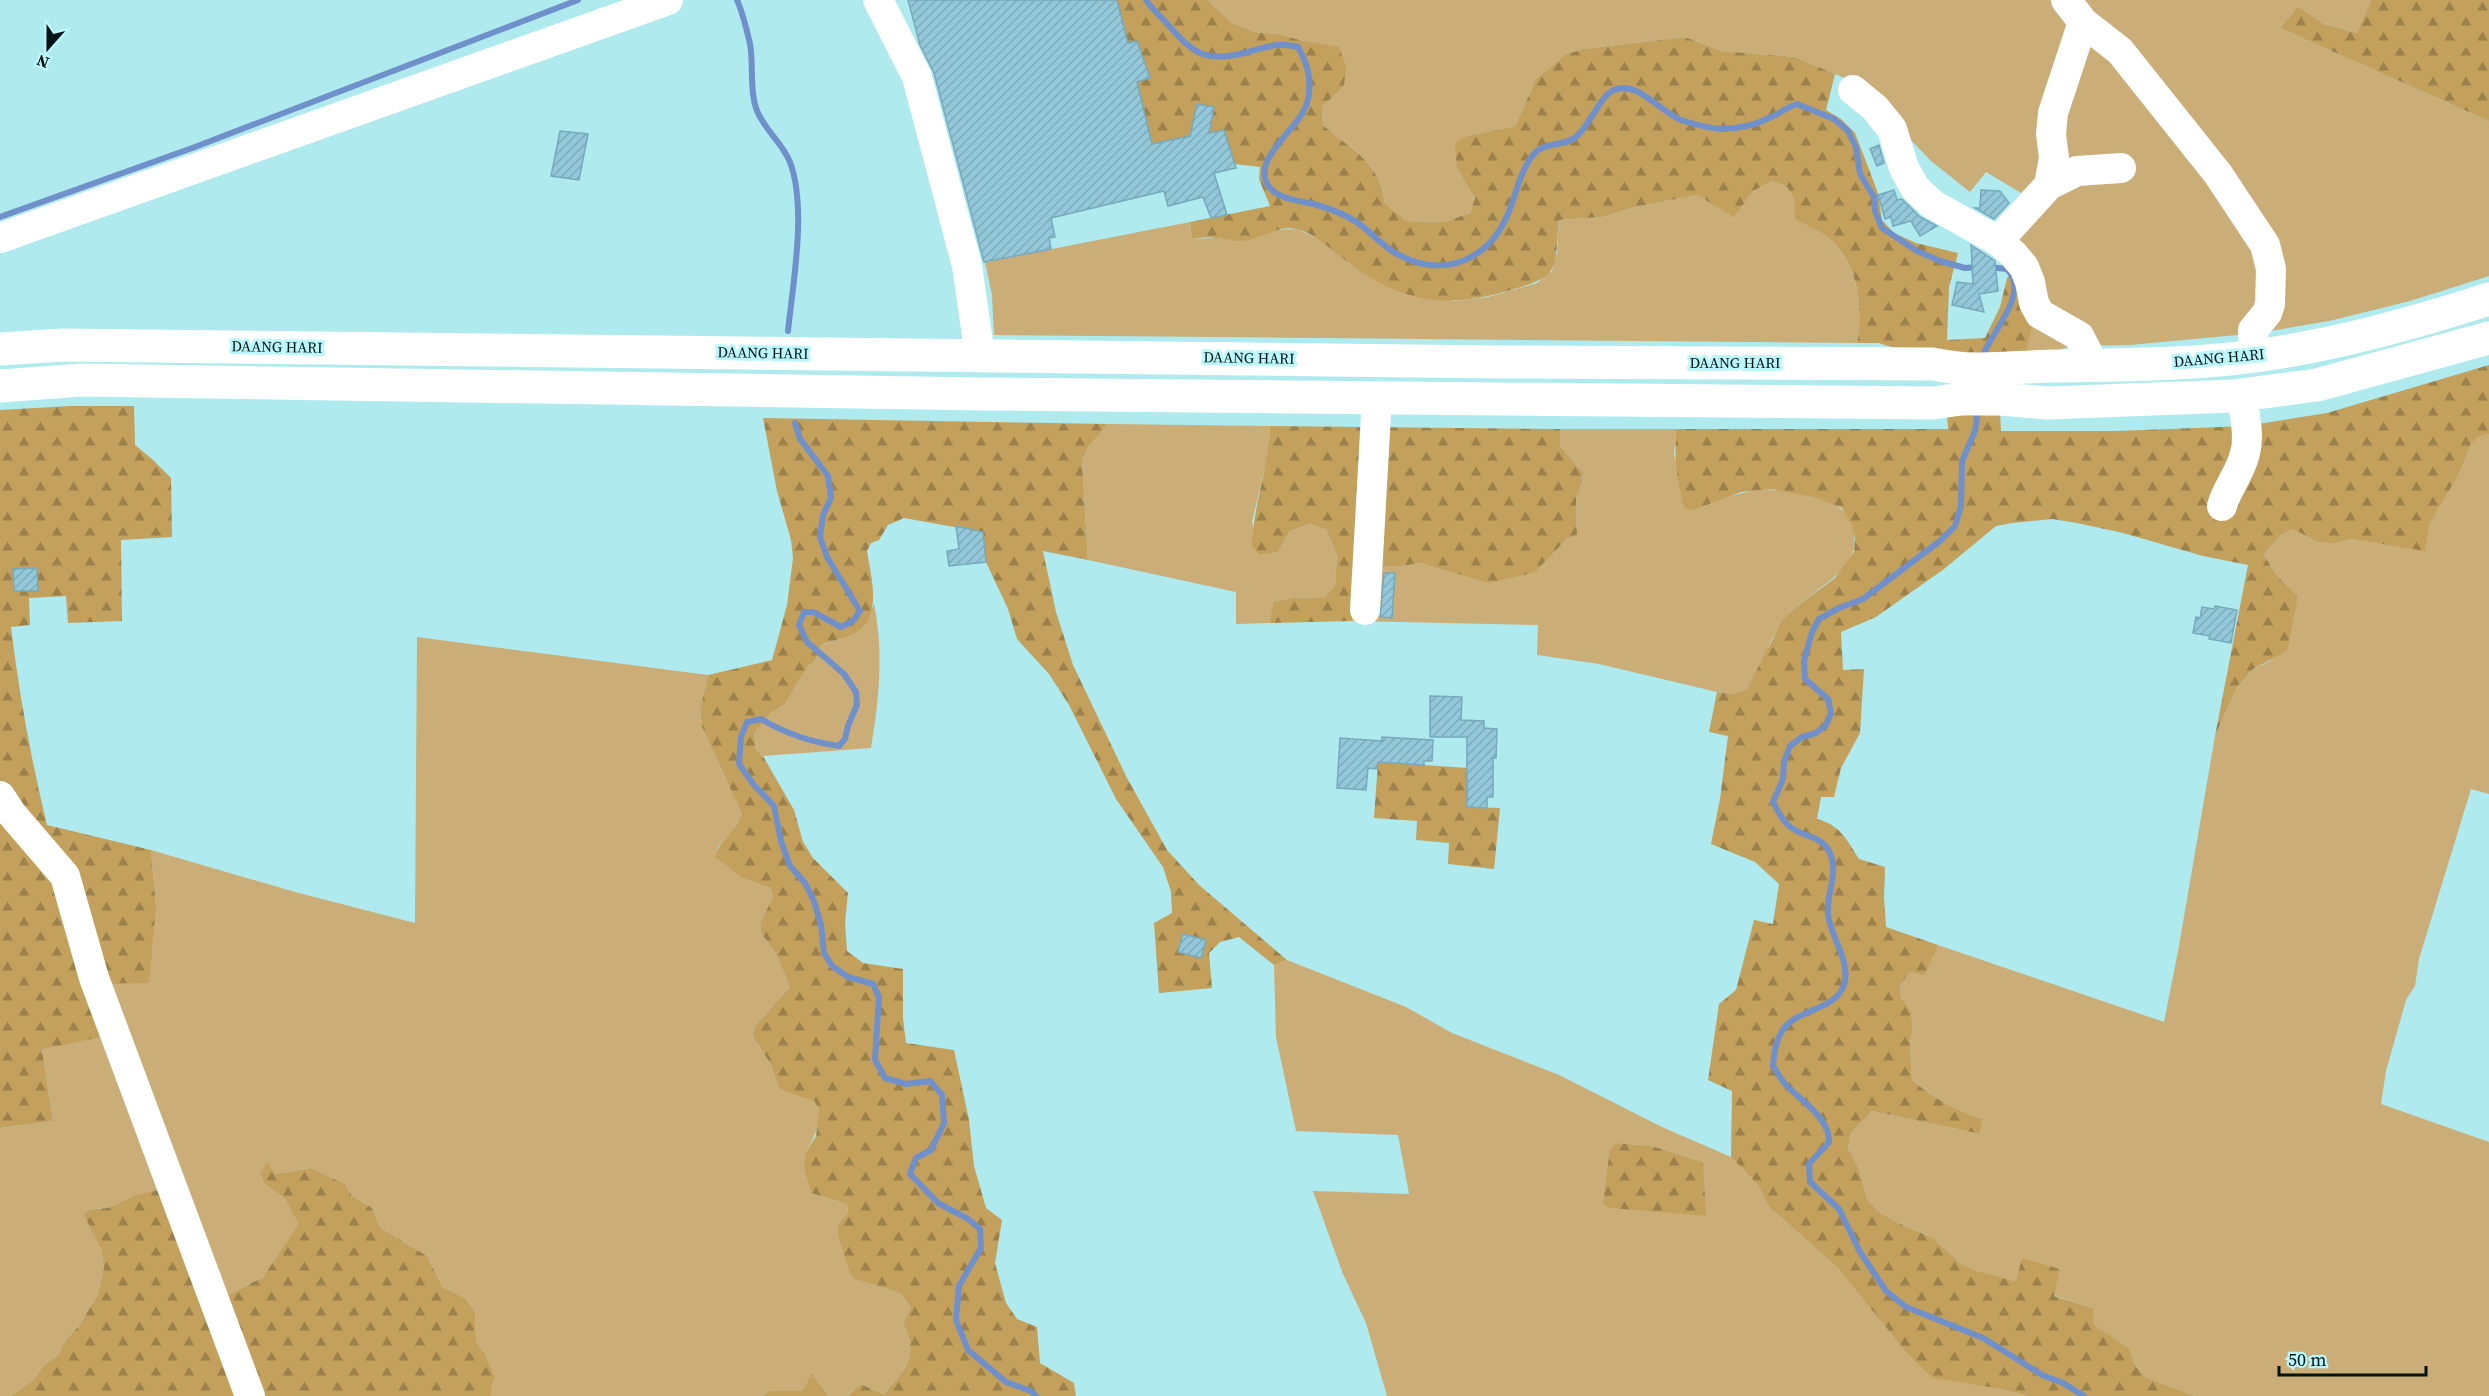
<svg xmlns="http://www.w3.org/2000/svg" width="2489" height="1396" font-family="'Source Serif 4',serif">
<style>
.grass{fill:#caad77;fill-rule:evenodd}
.forest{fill:url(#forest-firs)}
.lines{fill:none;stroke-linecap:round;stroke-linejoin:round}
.stream{stroke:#7090cb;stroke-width:6}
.building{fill:url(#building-hatch);stroke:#76a9bb;stroke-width:1.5}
.minor{stroke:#fff;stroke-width:30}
.major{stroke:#fff;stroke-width:33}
.labels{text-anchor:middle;stroke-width:6;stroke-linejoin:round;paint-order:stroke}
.street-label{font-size:15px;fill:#001315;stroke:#bbf7fb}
</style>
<defs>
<pattern id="forest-firs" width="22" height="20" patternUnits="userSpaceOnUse" patternTransform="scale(1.5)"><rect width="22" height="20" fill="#c3a05c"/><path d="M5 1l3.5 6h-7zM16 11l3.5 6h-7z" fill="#9c814b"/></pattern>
<pattern id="building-hatch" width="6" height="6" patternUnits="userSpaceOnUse" patternTransform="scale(1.5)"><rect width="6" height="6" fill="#93c7da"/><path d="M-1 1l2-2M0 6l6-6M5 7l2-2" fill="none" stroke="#7daaba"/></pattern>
</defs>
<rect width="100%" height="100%" fill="#aeeaee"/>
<!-- grass -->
<path class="grass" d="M1207 0H2371L2357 33 2324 24 2298 6 2280 28 2489 121V276L2410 301 2329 321 2258 333 2130 345 2073 346 2024 359 2015 243 2040 204 1986 172 1970 192 1931 161 1856 83 1795 57 1722 51 1685 37 1583 49 1566 54 1536 79 1515 126 1463 137 1457 169 1475 198 1470 213 1444 222 1407 221 1385 204C1381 163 1352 150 1323 125L1322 107 1344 86 1303 41 1279 34 1254 32 1231 22Z
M1772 181 1787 187 1794 199 1796 219C1807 226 1823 232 1832 241 1859 270 1863 306 1857 343L994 335 992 295 985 262 1190 222 1192 239 1216 238 1243 241 1272 230 1297 229 1323 241 1350 264 1454 301 1488 297 1537 283 1552 271 1557 252 1559 220 1603 217 1635 207 1697 195 1734 216 1753 191Z
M1108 424 1270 426 1269 450 1252 522 1260 555 1278 552 1290 531 1310 524 1326 530 1337 555 1335 586 1324 597 1294 598 1275 602 1269 623 1236 624V592L1088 560 1082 460 1089 446Z
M1560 429H1676L1674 455 1693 510C1736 492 1771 481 1816 498 1835 505 1847 507 1853 528 1862 564 1831 579 1807 598 1795 608 1782 624 1774 636 1769 642 1768 650 1765 657 1760 668 1753 679 1747 689L1732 694 1717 692 1599 664 1537 655 1538 625 1352 621 1357 565 1396 567 1421 563 1451 571 1534 572 1567 539 1577 535 1576 497 1582 484 1583 473 1560 446Z
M2489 434V794L2471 789 2419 959 2415 986 2406 1000 2386 1071 2381 1104 2489 1142V1396H2195L2145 1377 2135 1365 2129 1348 2093 1325V1308L1977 1271 1961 1264 1933 1238 1894 1221 1878 1211 1867 1199 1859 1169 1848 1148 1851 1133 1872 1111 1980 1134 1983 1119C1956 1110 1934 1099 1912 1080L1910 1043 1913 1030 1911 1011 1901 998 1900 983 1911 972 1925 974 1938 945 2164 1022 2179 946 2215 736 2237 687 2253 669 2270 661 2298 596C2283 583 2273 572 2264 554L2281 535 2293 529 2317 542 2333 544 2351 539 2425 550 2428 524 2460 472 2471 444 2479 435Z
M874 604C884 653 879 699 871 748L763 756 756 750 754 733 771 713 785 704 808 666 815 661 821 645C851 635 862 636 874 604Z
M417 637 708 675 700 710 702 727 742 814 740 822 717 848 742 878 770 888 773 896 760 924 761 933 776 954 790 987 755 1026 752 1035 770 1063 779 1089C790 1092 802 1095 812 1100 829 1110 813 1140 806 1152L811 1193 847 1204 848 1212 838 1226 856 1279 900 1293 911 1307 903 1323C920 1356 905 1370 884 1394L860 1384 848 1396H829L811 1375 803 1391H769L762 1396H491L484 1352 476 1342 475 1311 463 1297 443 1287 427 1256 381 1228 372 1208 352 1196 345 1184 311 1168 275 1174 264 1183 285 1199 300 1224 263 1277 205 1307 133 1196 108 1208 91 1209 85 1215 101 1249 104 1267 98 1294 79 1326 67 1338 58 1355 44 1365 32 1381 11 1396H0V1128L53 1121 42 1049 86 984 156 905 151 850 295 892 415 923Z
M1287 960 1406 1007 1452 1033 1559 1075 1662 1127 1731 1157 1758 1185 1768 1206 1838 1268 1870 1306 1996 1388 2028 1396H1387L1366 1323 1343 1274 1313 1191 1409 1194 1398 1135 1296 1131 1276 1037 1274 965ZM1617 1143 1652 1146 1703 1162Z"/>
<!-- forest -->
<path class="forest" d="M1117 0H1207L1231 22 1254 32 1279 34 1303 41 1339 47 1346 66 1344 86 1322 107 1323 125C1352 150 1381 163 1385 204L1407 221 1444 222 1470 213 1475 198 1457 169 1455 143 1463 137 1515 126 1536 79 1566 54 1583 49 1685 37 1722 51 1795 57 1835 74 1826 110 1841 119 1855 133 1878 193 1882 220 1894 233 1916 243 1958 253 1949 287 1947 340 1985 338 2000 307 2007 278 2027 259 2039 297 2024 359H1933L1878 343H1857C1863 306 1859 269 1832 241 1823 232 1807 226 1795 219L1794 199 1787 187 1772 181 1753 191 1734 217 1697 195 1635 207 1603 217 1559 220C1554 275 1561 276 1504 292 1443 309 1400 301 1349 263 1332 251 1320 237 1300 230 1279 223 1262 239 1242 241 1234 242 1224 238 1215 238 1207 237 1200 238 1192 239L1190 222 1270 206 1259 179 1260 167 1234 164 1223 130 1152 144Z
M2371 0H2489V121L2280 28 2298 6 2324 24 2357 33Z
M2489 365V434L2479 436 2471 444 2460 472 2429 524 2425 551 2351 539 2333 544 2317 542 2293 529 2281 535 2264 554C2273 572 2283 583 2298 596L2287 651 2253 669 2237 687 2215 736 2248 565 2203 556 2123 533 2077 523 2052 519 2012 523 1996 526 1944 569 1876 617 1841 632 1843 670 1864 669 1860 733 1841 768 1834 797H1821L1817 819C1840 825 1847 840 1859 859L1885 867 1884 897 1886 927 1938 945 1925 975 1911 972 1900 984 1901 998 1911 1011 1913 1030 1910 1043 1912 1080C1934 1099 1956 1110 1983 1119L1980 1134 1872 1111 1851 1133 1848 1148 1859 1169 1867 1199 1878 1211 1894 1221 1933 1238 1961 1264 1977 1271 2016 1282 2022 1258 2060 1269 2054 1296 2093 1308 2094 1325 2129 1348 2135 1365 2145 1377 2195 1396H2028L1996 1388 1933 1378 1907 1353 1838 1268 1768 1206 1758 1185 1731 1157 1732 1091 1708 1080 1719 1004 1736 990 1754 920 1773 924 1779 884 1755 862 1711 844 1720 799 1728 736 1709 732 1717 692 1732 694 1747 689 1782 621 1805 600 1835 578 1854 552 1855 537 1851 523 1842 508 1813 497 1772 489 1741 492 1693 510 1684 508C1677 481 1674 457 1676 429H1948L1947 414 2000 413 2001 431H2117L2246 426 2327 413Z
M71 406H134L135 445 152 459 171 478 172 537 121 540 122 621 68 623 66 596 29 598 30 625 11 627C19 694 31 759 47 825L151 850 156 905 149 983 87 984 106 1036 42 1049 53 1121 0 1128V410Z
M763 418 1108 424 1089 446 1082 460 1088 560 1043 551 1056 612 1073 665 1127 778 1167 850 1199 885 1287 960 1274 965 1239 937 1220 942 1209 953 1212 988 1159 993 1154 923 1172 913 1171 892 1163 867 1116 799 1069 705 1049 674 1017 639 1008 609 986 562 982 532 904 518 888 525 879 540 871 543 867 551C871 579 884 617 853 634 843 639 831 641 821 645L815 661 808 666 785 704 771 713 754 733 756 750 763 756 794 810 803 842 813 858 848 893 845 923 847 951 863 963 903 969V1018L906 1043 954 1050 969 1120 974 1166 986 1208 1002 1220 995 1263 1006 1303 1017 1319 1037 1327 1040 1363 1074 1383 1076 1396H848L860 1384 884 1394C905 1370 920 1356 903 1323L911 1307 900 1293 855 1279 850 1273 838 1235V1226L848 1212 847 1204 811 1193 804 1167 806 1152 816 1136 819 1109 814 1101 779 1089 770 1063 752 1035 755 1026 790 987 776 954 761 933 760 924 773 896 770 888 742 878 716 857C718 839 738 831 742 814L702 727 700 710 708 675 772 660 787 605 793 558 791 540 777 491Z
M1270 426 1560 429V446L1583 473 1582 484 1576 497 1577 535 1567 539 1535 572 1489 583 1421 563 1396 567 1357 565 1352 621 1269 623 1274 602 1294 598 1324 597 1335 586 1337 555 1326 530 1310 524 1290 531 1278 552 1260 555 1252 546C1253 505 1269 467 1270 426Z
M1378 762 1468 768 1467 807 1500 808 1494 869 1448 864 1449 843 1416 840 1417 821 1374 818Z
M1617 1143 1652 1146 1703 1162 1706 1216 1611 1208 1603 1204 1610 1149Z
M267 1162 275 1174 311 1168 345 1184 352 1196 372 1208 381 1228 427 1256 443 1287 463 1297 475 1311 476 1342 484 1352 495 1378 491 1385V1396H11L32 1381 44 1365 58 1355 67 1338 79 1326 98 1294 104 1267 101 1249 84 1215 91 1209 108 1208 133 1196 163 1189 205 1307 263 1277 299 1224 285 1199 264 1183 261 1174Z
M811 1374 829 1396H762L769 1391H803Z"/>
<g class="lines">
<!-- stream -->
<path class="stream" d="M737 0C743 13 747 31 750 44 754 65 749 88 756 108 763 129 782 142 790 162 807 208 793 283 788 331
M1146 0C1153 11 1163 18 1171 28 1194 55 1208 62 1244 53 1266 48 1274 41 1298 47 1308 64 1313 83 1307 103 1300 129 1247 161 1270 188 1280 200 1303 201 1317 205 1331 209 1346 215 1358 223 1372 233 1382 246 1397 254 1443 279 1488 261 1508 214 1516 195 1520 171 1533 155 1544 141 1565 147 1577 136 1590 125 1600 96 1614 90 1637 80 1660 112 1681 120 1693 124 1708 128 1721 129 1737 129 1755 125 1769 118 1779 114 1787 107 1797 104L1834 119 1848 131 1856 147 1860 174 1874 197 1875 211 1882 228 1917 251 1940 261 1965 268 1979 267
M0 217 195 147 578 0
M1982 358C1990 332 2031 294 2007 269L1989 267
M1978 410 1975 431 1962 461 1961 506 1955 526 1940 541 1863 599 1839 608 1819 619 1812 632 1804 661 1805 679 1828 699 1831 713 1826 725 1816 733 1802 737 1790 746 1784 762 1783 779 1773 802C1777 810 1781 818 1788 825 1800 837 1821 835 1829 851 1840 872 1826 892 1828 914 1830 936 1849 958 1845 981 1840 1009 1801 1008 1785 1027 1776 1038 1774 1052 1773 1066 1777 1072 1781 1080 1787 1086 1802 1101 1830 1119 1829 1142L1809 1164 1810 1182 1839 1209 1860 1252 1886 1291 1906 1307 1983 1338 2042 1375 2063 1383 2084 1396
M795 423 800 439 828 476 831 498 823 515 820 537 827 557 860 611 853 621 841 627 813 612H804L799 625 807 642 844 674 856 692 857 705 848 726 845 739 839 746C810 742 786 734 761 719L747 722 741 737 739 764 754 785 774 806 781 841 790 866 805 883 814 901 821 925 824 953 832 966 848 977 873 984 879 997 875 1060 885 1078 906 1084 930 1081 942 1095 944 1123 931 1150 916 1158 910 1174 938 1203 968 1219 980 1229 981 1248 959 1286 956 1320 968 1350 1006 1382 1031 1391 1036 1396"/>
</g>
<!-- building -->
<path class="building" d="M908 0H1117L1128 43 1137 41 1150 78 1137 82 1152 144 1190 136 1197 104 1214 107 1209 133 1224 130 1236 168 1214 173 1227 215 1211 218 1203 197 1168 206 1164 191 1051 218 1055 237 1049 238 1051 249 984 262 934 73 920 45Z
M560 131 588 134 579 180 551 176Z
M1879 145 1884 163 1877 166 1870 149Z
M1894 190 1897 200 1902 199 1920 217 1937 226 1920 236 1911 221 1893 226 1891 217 1885 219 1878 195Z
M1981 190 2000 191 2009 203 1994 219 1975 208H1980Z
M1971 245 1995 261 1998 291 1979 294 1984 312 1952 305 1957 282 1973 284Z
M956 526 983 532 986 562 949 566 947 551 959 549Z
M37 568 38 591H14L13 569Z
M1384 573H1395L1392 618 1380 617Z
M2215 606 2237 610 2231 643 2209 639 2210 636 2193 633 2196 617 2200 618 2202 607 2214 609Z
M1430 696 1462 697 1461 720 1484 721V728L1497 729 1496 758H1493V797H1487V808L1467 807V737H1430Z
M1382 737 1433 740 1432 761H1424V765L1378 762 1377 769 1368 768 1366 790 1337 788 1340 738 1382 741Z
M1183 934 1206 940 1201 958 1178 952Z"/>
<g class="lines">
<!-- minor -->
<path class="minor" d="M878 0 917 77 967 266 980 356
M2066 0 2083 22 2120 51 2218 174 2265 245 2271 269 2270 304 2267 313 2253 330 2254 355
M1853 90 1875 108 1892 129 1904 168 1915 188 1932 204 1998 241 2013 254 2024 267 2030 282 2034 303 2040 314 2079 336 2094 365
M2049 185 2077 171 2121 168
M0 238 668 0
M1998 241 2049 185 2054 158 2051 134 2053 113 2083 22
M2222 506C2227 488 2241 472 2245 453 2250 435 2244 413 2242 395
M1365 610 1377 397
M0 796 11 813 65 876 94 978 250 1396"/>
<!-- major -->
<path class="major" d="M0 349 63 345 1499 362 1933 364C1979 374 2014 366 2059 366 2112 365 2166 365 2219 360 2310 352 2402 327 2489 299
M0 386 82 380 983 394 1933 403 1961 399H2000L2048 403 2233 396 2317 385 2489 338"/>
</g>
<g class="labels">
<!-- street labels -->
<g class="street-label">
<text transform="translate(277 347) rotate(1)" y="5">DAANG HARI</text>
<text transform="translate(763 353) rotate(1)" y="5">DAANG HARI</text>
<text transform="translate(1249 358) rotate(1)" y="5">DAANG HARI</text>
<text transform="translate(2219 358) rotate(-5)" y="5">DAANG HARI</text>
<text x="1735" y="368">DAANG HARI</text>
</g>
</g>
<!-- north arrow -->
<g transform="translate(48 48) rotate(201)" stroke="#bbf7fb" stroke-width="4.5" paint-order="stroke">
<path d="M0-4.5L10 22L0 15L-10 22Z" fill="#001315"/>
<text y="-9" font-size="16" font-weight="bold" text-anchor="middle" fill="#001315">N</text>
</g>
<!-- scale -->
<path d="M2279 1366v9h147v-9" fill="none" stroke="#001315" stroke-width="3"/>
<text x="2288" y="1366" font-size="18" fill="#001315" stroke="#bbf7fb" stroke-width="4.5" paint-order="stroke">50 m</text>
</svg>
